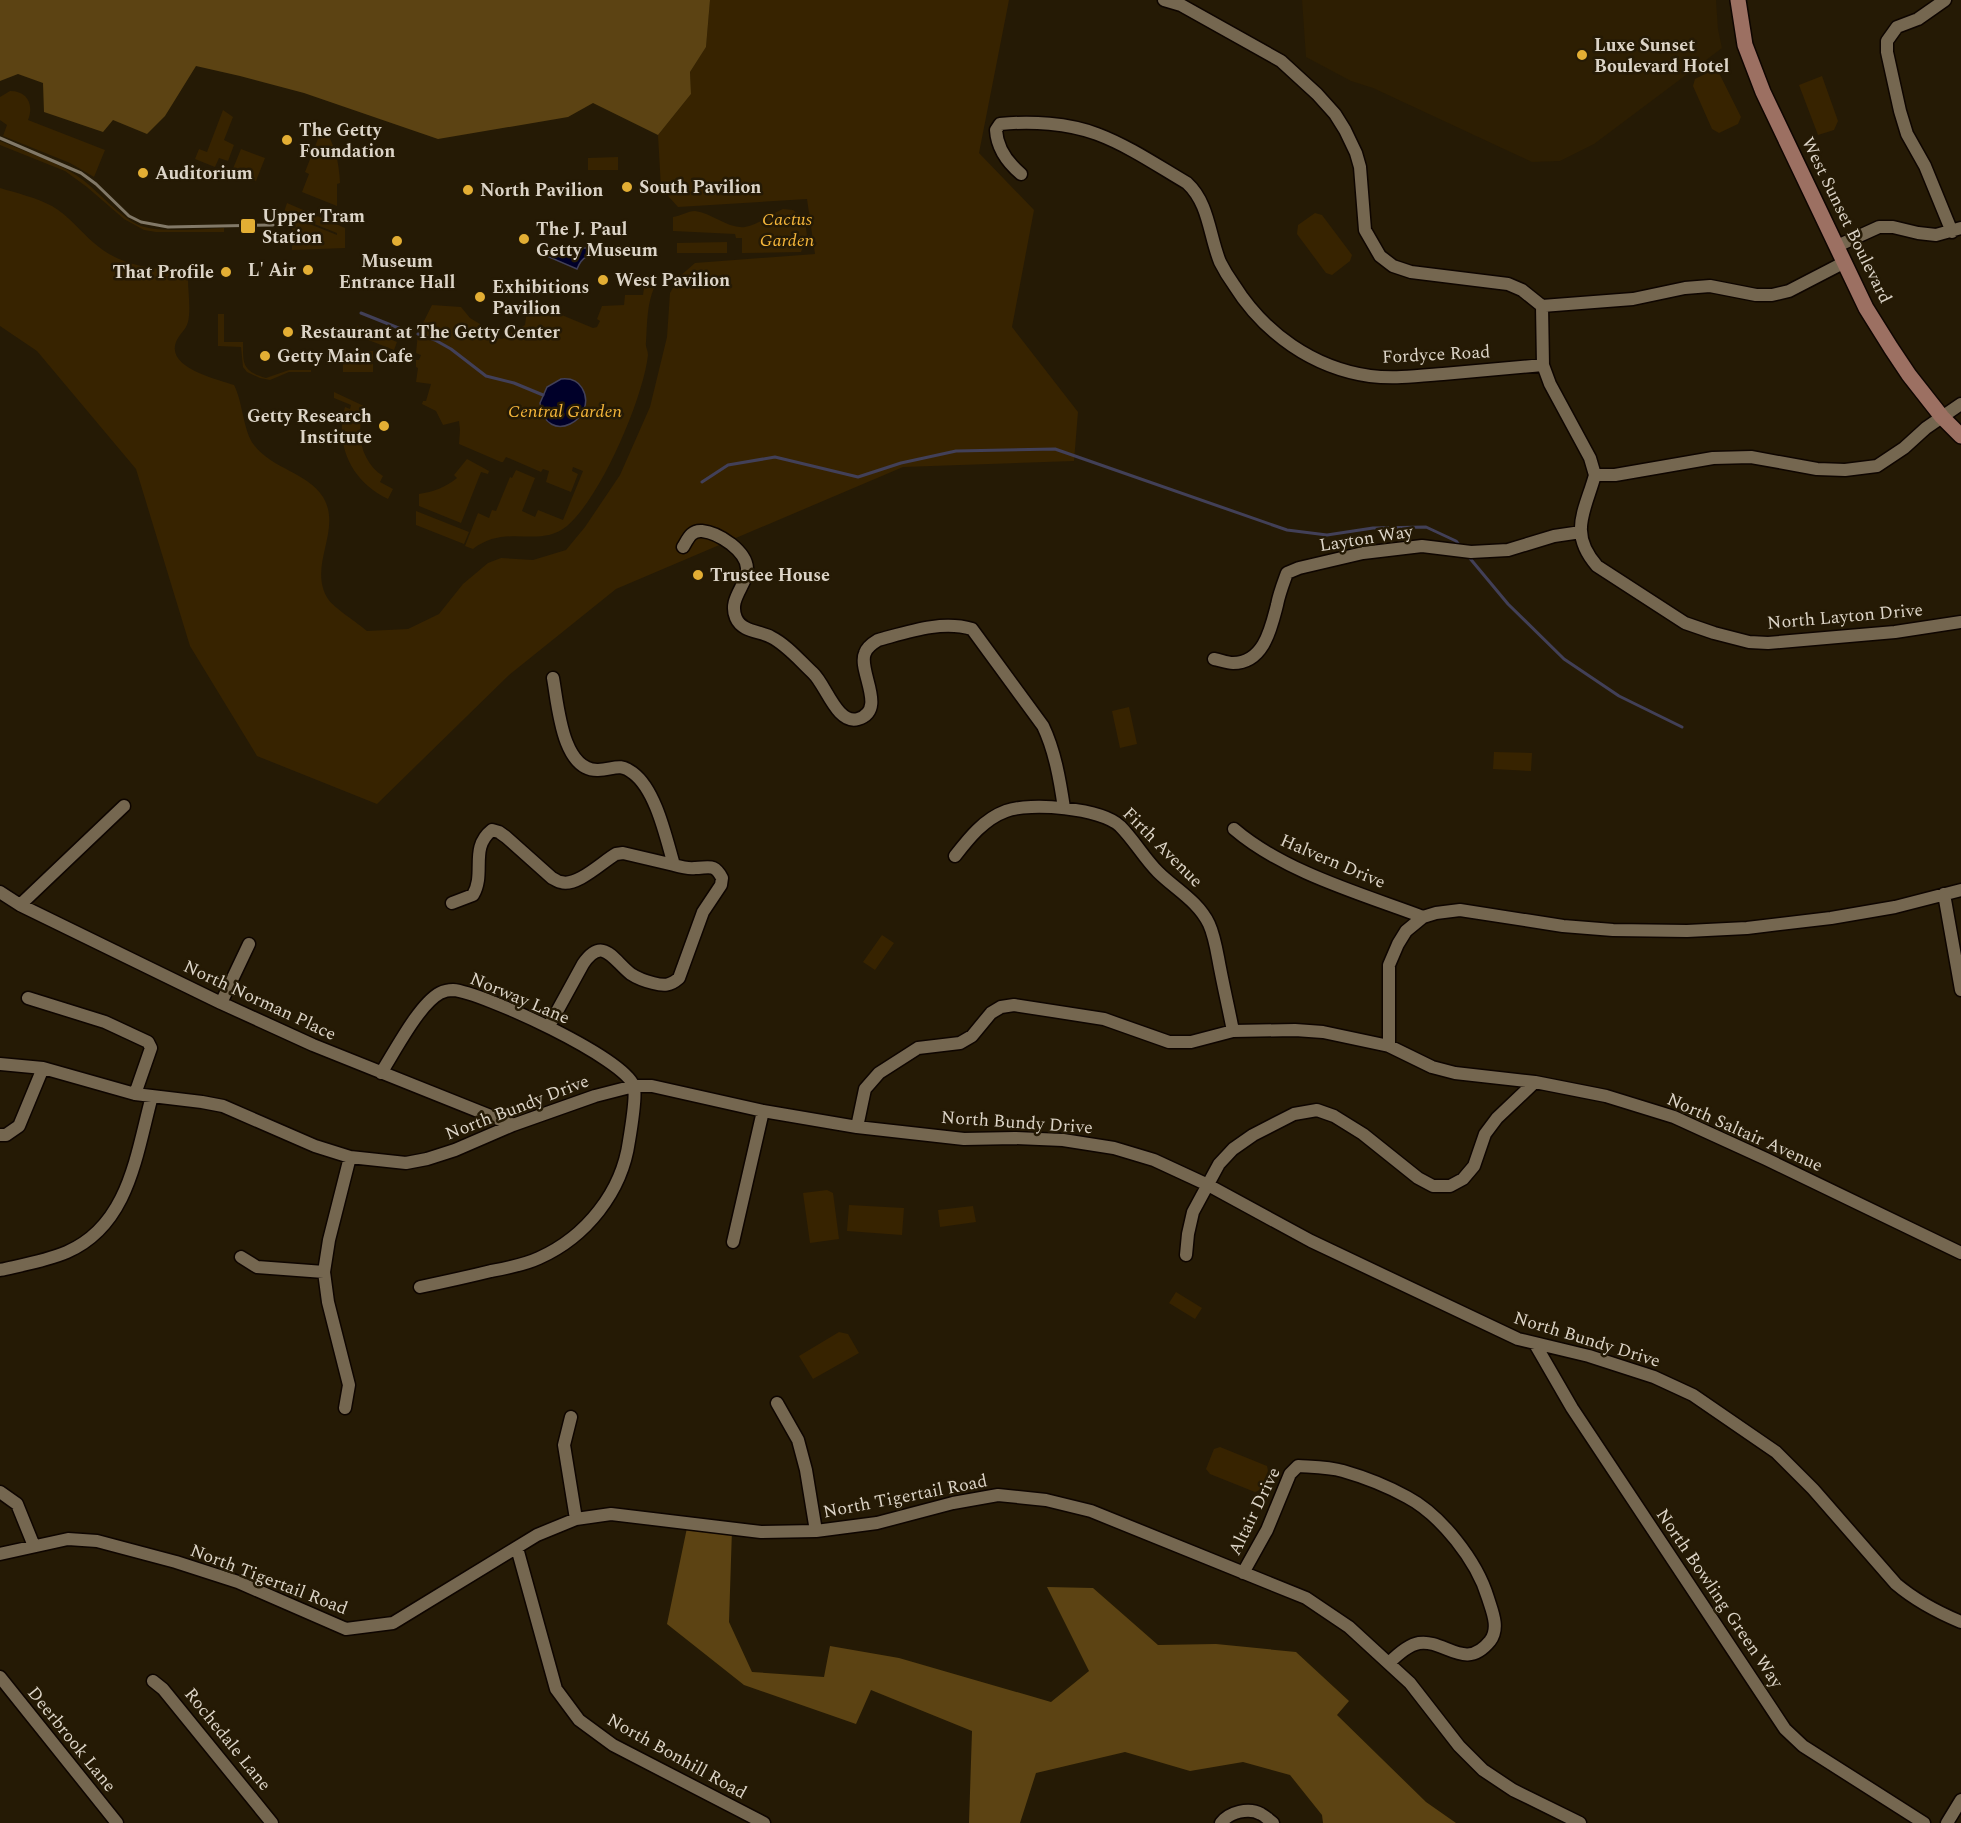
<svg xmlns="http://www.w3.org/2000/svg" width="1961" height="1823" font-family="Spectral,serif">
<style>
.built{fill:#2d1e02}
.green{fill:#372300}
.forest{fill:#5c4313}
.water{fill:#000029;stroke:#424058;stroke-width:1.5}
.lines{fill:none;stroke-linecap:round;stroke-linejoin:round}
.stream{stroke:#424058;stroke-width:3}
.street-casing{stroke:#0e0500;stroke-width:15}
.secondary-casing{stroke:#0e0500;stroke-width:18}
.street{stroke:#756750;stroke-width:12}
.secondary{stroke:#9c7062;stroke-width:15}
.rail{stroke:#827968;stroke-width:3}
.poi-dot{fill:#e3ae34;stroke:#251a05;stroke-width:2}
.labels{text-anchor:middle;stroke-width:5;stroke-linejoin:round;paint-order:stroke}
.poi-label{font-size:18px;font-weight:bold;fill:#dcd4c7;stroke:#251a05;text-anchor:start}
.park-label{font-size:18px;font-style:italic;fill:#f5b63a;stroke:#251a05}
.street-label{font-size:18px;fill:#dcd4c7;stroke:#251a05}
</style>
<rect width="100%" height="100%" fill="#251a05"/>
<!-- built -->
<path class="built" d="M1302 0H1716L1718 29 1722 48 1594 144 1560 161 1532 162 1373 88 1351 81 1306 57Z"/>
<!-- green -->
<path class="green" d="M710 0H1009L979 153 1034 210 1012 327 1078 412 1074 461 903 467 616 589 509 675 377 804 257 756 190 646 136 469 37 351 0 326V188C17 193 37 198 52 206 69 216 80 231 94 243 120 266 148 268 180 271L188 279C188 292 191 309 188 322 186 330 179 334 176 342 166 368 217 379 234 385 243 402 243 431 254 445 272 469 307 472 323 497 343 530 307 566 328 599 334 608 358 623 367 631L408 629 439 614 463 584 488 563 501 558 533 560 566 550 585 527 620 475 650 407 667 337 670 293 679 277 695 263 815 254 807 199 678 207 661 188 658 135 691 94 690 72 706 47Z
M1713 70 1719 73 1741 117 1738 124 1719 133 1712 129 1693 86 1695 79Z
M1822 76 1838 121 1834 130 1818 135 1799 85Z
M10 91C28 91 34 105 28 120L105 150 94 177 70 163 3 136 7 125 0 120V97Z
M223 110 233 117 224 140 234 145 228 161 219 158 215 167 195 159 199 149 207 152Z
M323 126C335 145 339 161 340 183L337 184V206L302 192 309 174 305 172Z
M0 141C25 152 53 160 76 175 96 188 120 218 141 226 164 233 200 229 224 228V232H156L144 230 124 219 87 187 65 171 0 145Z
M241 149 265 158 256 181 232 171Z
M618 157V170H588V158Z
M287 203 345 228V248L292 250V217L337 235V233L284 212Z
M783 209 793 210 805 220 807 236 801 252 742 253V238H736L735 234 673 231V217C680 216 688 211 695 211 712 213 728 229 745 227 759 225 770 214 783 209Z
M1315 213 1322 215 1352 255 1350 261 1332 275 1326 273 1297 234 1298 225Z
M727 242V253H677V243Z
M644 288H654C647 304 647 324 646 342 645 347 648 350 648 355 643 399 601 497 567 526 539 549 507 523 473 549L465 546 478 513 489 518 492 510 496 511 510 477 512 478 516 470 535 478 522 511 535 517 538 510 563 520 583 471 573 467 572 471 578 474 571 492 546 482 549 471 543 469 541 472 506 457 503 462H501L459 444 460 430 459 421 443 425 436 411 422 404 423 401H426L431 384 416 382 418 368 416 367V360H419L421 355 416 353 418 333 432 305 461 307 470 318 480 324 491 337 502 339 525 325 528 302 551 311 556 314 557 313 593 328 597 327 600 321 597 319 602 306 624 305 625 295H643Z
M218 314H224V342H243C243 364 242 371 266 378L289 370H311V372H289L270 380 260 378 247 372 243 367 241 347 218 346Z
M357 326 397 342 394 350 353 334Z
M343 351H373V372H343Z
M334 392 366 407C354 431 361 462 383 476L380 482 393 489 388 499C352 482 334 445 345 407L350 409 351 405 334 398Z
M467 459 489 471 488 474 481 472 461 523 419 506V494C433 492 446 487 457 478L454 475Z
M416 511 469 532 464 544 416 525Z
M1129 707 1137 744 1120 748 1112 711Z
M1494 752 1532 753 1531 771 1493 769Z
M882 935 894 943 875 970 863 962Z
M827 1190 833 1193 839 1239 810 1243 803 1193Z
M849 1205 904 1208 902 1235 847 1231Z
M973 1206 976 1222 940 1227 938 1210Z
M1176 1292 1202 1308 1195 1319 1169 1303Z
M839 1332 848 1334 859 1353 813 1379 799 1356Z
M1220 1447 1267 1466 1268 1471 1260 1490 1255 1492 1210 1474 1206 1469 1214 1449Z"/>
<!-- forest -->
<path class="forest" d="M0 0H710L706 47 690 72 691 94 658 135 593 103 568 117 438 139 304 93 240 76 196 66 165 116 147 134 113 120 103 132 44 112 43 83 18 74 0 81Z
M688 1523 732 1529 729 1622 752 1672 824 1677 830 1646 899 1658 1051 1702 1089 1671 1047 1587 1093 1588 1158 1645 1216 1644 1296 1652 1349 1701 1337 1715 1426 1802 1456 1823H1323L1322 1815 1290 1775 1243 1762 1190 1771 1125 1752 1036 1773 1020 1823H969L972 1731 871 1690 856 1724 744 1685 667 1624Z"/>
<!-- water -->
<path class="water" d="M571 248H602V255C589 254 582 256 577 269L542 254 545 249H551L557 256C564 258 569 255 571 248Z
M561 379C570 378 578 381 582 388 600 418 546 449 540 403L547 387Z"/>
<g class="lines">
<!-- stream -->
<path class="stream" d="M361 313 406 331
M418 334 435 340 451 349 486 376 514 383 543 395
M702 482 728 465 775 457 858 477 901 463 956 451 1055 449 1287 530 1327 535 1373 528 1426 527 1456 541 1460 546
M1468 556 1508 604 1564 659 1619 696 1682 727"/>
<defs>
<path id="street" d="M1164 0 1181 5 1281 61 1317 94 1335 114 1345 130 1356 153 1360 167 1365 230 1380 256 1393 266 1411 272 1508 284 1522 290 1542 306 1633 299 1685 288 1710 286 1756 295H1772L1789 291 1845 262
M1945 0 1918 19 1897 27 1887 41V52L1900 111 1907 134 1925 166 1952 232
M1021 174C1008 163 997 148 996 130L1000 124C1031 121 1068 123 1097 134 1129 146 1158 166 1187 183 1209 203 1209 235 1220 262 1224 270 1229 278 1234 285 1264 333 1313 368 1370 376 1394 379 1419 376 1443 374 1476 371 1509 368 1543 365
M1837 246 1879 227H1893L1918 233 1936 235 1961 228
M1542 306 1543 365 1550 384 1590 458 1595 475
M1595 475C1585 511 1568 533 1597 566L1685 623 1714 633 1749 642 1768 643 1895 632 1961 622
M1595 475H1615L1713 458 1751 457 1817 469 1845 470 1877 466 1904 448 1926 428 1961 404
M683 547C688 539 691 530 702 531 713 532 723 538 731 544 770 575 724 590 736 618 742 632 760 631 771 637 787 645 800 661 813 673 826 685 837 725 858 719 888 710 857 670 865 653 867 647 873 643 878 640 908 632 941 620 972 629L1043 726C1055 751 1060 781 1064 808
M1214 659C1220 660 1227 663 1233 663 1264 663 1271 628 1277 605 1279 594 1283 584 1287 573L1299 568 1363 553 1422 546 1471 552 1508 550 1554 536 1581 532
M1234 829C1284 872 1362 894 1423 917
M955 856C969 838 984 819 1006 811 1030 802 1101 808 1120 826 1134 840 1144 858 1158 872 1175 889 1198 901 1209 924 1215 937 1217 953 1220 968 1224 989 1229 1010 1233 1031
M0 892 20 905 221 1003 313 1045 513 1125
M1944 894 1961 990
M452 903 473 895C486 873 469 848 492 830L499 832 506 837 552 878C555 879 558 882 561 882 577 887 602 862 616 854L623 853 674 865
M20 905 124 806
M28 998 105 1022 148 1042 151 1048 135 1094
M221 1003 249 944
M549 1026 583 964C603 935 613 960 631 974 637 978 645 981 653 983 664 986 670 986 679 978L703 912 721 885 722 878C714 863 709 868 695 868 688 869 681 867 674 865 666 838 656 790 633 773 619 762 613 770 598 770 562 771 558 705 553 678
M1389 1046V965L1398 944 1406 931 1423 917 1436 913 1460 910 1563 926 1613 930 1687 931 1747 928 1831 918 1895 907 1961 890
M0 1064 43 1068 135 1094 202 1102 223 1106 315 1146 350 1157 406 1163 427 1159 455 1150 513 1125 595 1096 634 1086H652L763 1111 857 1127 964 1139 1015 1138 1063 1140 1114 1148 1154 1160 1208 1185 1311 1241 1518 1339 1589 1356 1654 1377 1693 1395 1776 1452 1813 1489 1896 1584C1916 1601 1937 1612 1961 1622
M381 1073C394 1053 419 1004 440 993 444 991 449 990 453 990 482 992 627 1059 634 1087 636 1096 631 1129 629 1141 622 1192 586 1237 539 1258 524 1265 507 1268 491 1271 467 1277 444 1282 420 1287
M857 1127 865 1089 879 1073 918 1048 960 1043 972 1036 991 1013 1001 1007 1014 1005 1104 1019 1169 1042H1191L1233 1031 1295 1030 1323 1032 1389 1046 1432 1067 1455 1073 1535 1082 1606 1096 1674 1117 1766 1159 1961 1253
M0 1135H6L19 1126 43 1068
M733 1242 763 1111
M1186 1255 1188 1234 1193 1212 1219 1164 1233 1149 1253 1135 1294 1114 1317 1110 1334 1116 1363 1134 1418 1178 1433 1186H1450L1463 1179 1474 1166 1485 1134 1497 1118 1535 1082
M241 1257 257 1267 324 1272
M0 1270C22 1265 46 1261 67 1252 129 1225 136 1155 152 1096
M1535 1344 1572 1408 1785 1729 1803 1746 1924 1823
M777 1403 798 1440 806 1470 816 1531
M345 1408 349 1385 328 1302 324 1272 329 1240 350 1157
M571 1417 564 1445 576 1519
M0 1492 17 1504 34 1546
M517 1548 556 1689 579 1720 613 1745 764 1823
M0 1554 68 1539 97 1541 176 1562 238 1582 346 1629 393 1623 537 1535 576 1519 611 1514 761 1532 816 1531 877 1523 953 1503 998 1495 1046 1500 1091 1511 1306 1598 1349 1627 1410 1683 1459 1746 1483 1770 1513 1790 1580 1823
M1243 1573 1267 1530 1290 1474 1298 1466C1313 1467 1329 1467 1343 1471 1364 1477 1387 1486 1407 1497 1441 1515 1477 1561 1488 1598 1492 1611 1500 1628 1490 1641 1465 1672 1445 1639 1419 1643 1408 1645 1397 1655 1389 1663
M0 1677 117 1823
M153 1681 163 1689 272 1823
M1221 1823C1229 1812 1249 1807 1261 1814 1265 1816 1269 1820 1273 1823
M1947 1823 1961 1800"/>
<path id="secondary" d="M1738 0 1745 45 1763 92 1866 308 1891 348 1909 375 1942 417 1961 436"/>
</defs>
<!-- street casing -->
<use href="#street" class="street-casing"/>
<!-- secondary casing -->
<use href="#secondary" class="secondary-casing"/>
<!-- street -->
<use href="#street" class="street"/>
<!-- secondary -->
<use href="#secondary" class="secondary"/>
<!-- rail -->
<path class="rail" d="M0 138 81 173 96 184 129 216 141 222 168 227 273 225"/>
</g>
<!-- markers -->
<g class="poi-dot">
<circle cx="1582" cy="55" r="6"/>
<circle cx="287" cy="140" r="6"/>
<circle cx="143" cy="173" r="6"/>
<circle cx="627" cy="187" r="6"/>
<circle cx="468" cy="190" r="6"/>
<rect x="240" y="218" width="16" height="16" rx="3"/>
<circle cx="524" cy="239" r="6"/>
<circle cx="397" cy="241" r="6"/>
<circle cx="308" cy="270" r="6"/>
<circle cx="226" cy="272" r="6"/>
<circle cx="603" cy="280" r="6"/>
<circle cx="480" cy="297" r="6"/>
<circle cx="288" cy="332" r="6"/>
<circle cx="265" cy="356" r="6"/>
<circle cx="384" cy="426" r="6"/>
<circle cx="698" cy="575" r="6"/>
</g>
<g class="labels">
<!-- poi labels -->
<g class="poi-label">
<text x="1594" y="51">Luxe Sunset<tspan x="1594" dy="21">Boulevard Hotel</tspan></text>
<text x="299" y="136">The Getty<tspan x="299" dy="21">Foundation</tspan></text>
<text x="155" y="179">Auditorium</text>
<text x="639" y="193">South Pavilion</text>
<text x="480" y="196">North Pavilion</text>
<text x="262" y="222">Upper Tram<tspan x="262" dy="21">Station</tspan></text>
<text x="536" y="235">The J. Paul<tspan x="536" dy="21">Getty Museum</tspan></text>
<text x="397" y="267" text-anchor="middle">Museum<tspan x="397" dy="21">Entrance Hall</tspan></text>
<text x="296" y="276" text-anchor="end">L' Air</text>
<text x="214" y="278" text-anchor="end">That Profile</text>
<text x="615" y="286">West Pavilion</text>
<text x="492" y="293">Exhibitions<tspan x="492" dy="21">Pavilion</tspan></text>
<text x="300" y="338">Restaurant at The Getty Center</text>
<text x="277" y="362">Getty Main Cafe</text>
<text x="372" y="422" text-anchor="end">Getty Research<tspan x="372" dy="21">Institute</tspan></text>
<text x="710" y="581">Trustee House</text>
</g>
<!-- park labels -->
<g class="park-label">
<text x="787" y="225">Cactus<tspan x="787" dy="21">Garden</tspan></text>
<text x="565" y="417">Central Garden</text>
</g>
<!-- street labels -->
<g class="street-label">
<text transform="translate(1847 220) rotate(64)" y="6">West Sunset Boulevard</text>
<text transform="translate(1436 354) rotate(-3)" y="6">Fordyce Road</text>
<text transform="translate(1366 538) rotate(-9)" y="6">Layton Way</text>
<text transform="translate(1845 616) rotate(-5)" y="6">North Layton Drive</text>
<text transform="translate(1163 847) rotate(45)" y="6">Firth Avenue</text>
<text transform="translate(1333 861) rotate(23)" y="6">Halvern Drive</text>
<text transform="translate(520 998) rotate(23)" y="6">Norway Lane</text>
<text transform="translate(260 1000) rotate(25)" y="6">North Norman Place</text>
<text transform="translate(517 1107) rotate(-21)" y="6">North Bundy Drive</text>
<text transform="translate(1017 1122) rotate(4)" y="6">North Bundy Drive</text>
<text transform="translate(1745 1132) rotate(24)" y="6">North Saltair Avenue</text>
<text transform="translate(1587 1339) rotate(17)" y="6">North Bundy Drive</text>
<text transform="translate(905 1496) rotate(-11)" y="6">North Tigertail Road</text>
<text transform="translate(1254 1511) rotate(-64)" y="6">Altair Drive</text>
<text transform="translate(269 1579) rotate(21)" y="6">North Tigertail Road</text>
<text transform="translate(1720 1598) rotate(56)" y="6">North Bowling Green Way</text>
<text transform="translate(72 1739) rotate(51)" y="6">Deerbrook Lane</text>
<text transform="translate(228 1739) rotate(51)" y="6">Rochedale Lane</text>
<text transform="translate(677 1756) rotate(29)" y="6">North Bonhill Road</text>
</g>
</g>
</svg>
